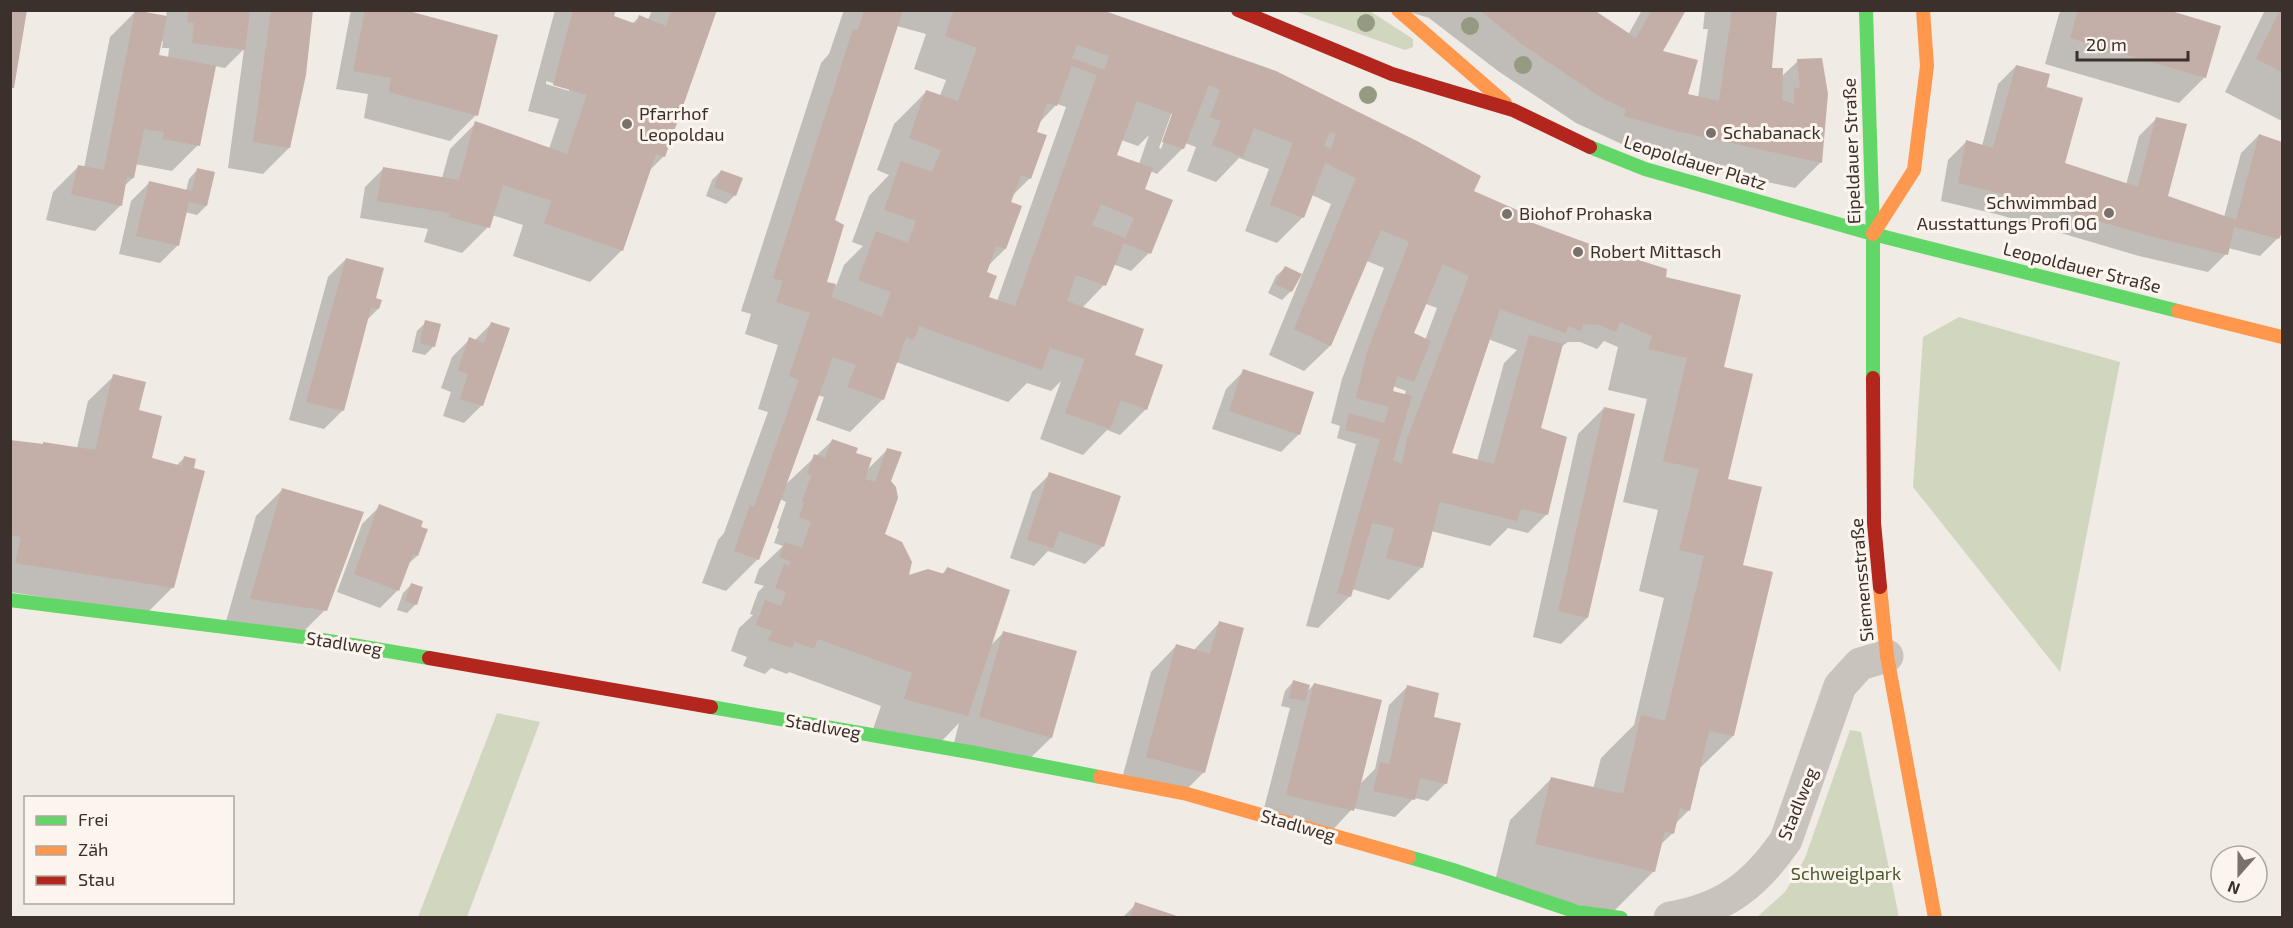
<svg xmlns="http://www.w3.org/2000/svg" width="2293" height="928" font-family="'Exo 2',sans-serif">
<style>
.green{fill:#d1d6bf}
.shadow{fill:#0003;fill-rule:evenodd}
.building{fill:#c3afa7;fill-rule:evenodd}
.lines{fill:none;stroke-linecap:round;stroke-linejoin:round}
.street{stroke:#c9c3be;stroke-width:33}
.fast{stroke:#63d668;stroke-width:14}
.slow{stroke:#ff974d;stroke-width:14}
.jam{stroke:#b3261e;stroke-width:14}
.tree{fill:#959b80}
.poi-dot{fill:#7a716c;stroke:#fbf5ee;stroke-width:2}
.labels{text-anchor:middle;stroke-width:6;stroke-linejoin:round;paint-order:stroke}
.poi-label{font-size:18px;fill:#3b302b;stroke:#fbf5ee;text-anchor:start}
.street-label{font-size:18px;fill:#3b302b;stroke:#fbf5ee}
.park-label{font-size:18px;fill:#4a5a2e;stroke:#fbf5ee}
</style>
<rect width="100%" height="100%" fill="#f0ebe5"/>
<!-- green -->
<path class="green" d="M1294 11H1370L1413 39V47L1405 50Z
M1959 317 2120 362 2060 672 1913 487 1923 337Z
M497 713 540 722 467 917H418Z
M1850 730 1861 732 1899 917H1757L1785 892 1805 858Z"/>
<!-- shadow -->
<path class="shadow" d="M167 10H311L289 148 263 174 228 168 244 49 225 68 214 66 198 145 172 171 135 164 133 178 124 186 121 205 95 231 46 220 53 192 79 166 84 168 110 37 136 11 166 18ZM160 41H163L162 48H169L168 58 157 56Z
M351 10H403L476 115 450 141 364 118 368 94 336 89Z
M555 10H614L610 23 632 24 639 17 648 20 652 10H716L664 156 648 172 622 250 590 282 513 256 523 225 492 215 488 227 462 253 424 242 428 229 360 218 365 187 383 169 442 178 450 149 476 123 549 149 559 119 528 111ZM546 81 569 88V91L546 84Z
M844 10H1098L1473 191 1529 229 1663 282 1722 368 1726 480 1742 567 1733 736 1698 770 1689 810 1675 824 1673 833 1660 845 1654 871 1612 913 1494 885 1510 820 1551 779 1593 789 1601 758 1634 725 1664 598 1639 591 1658 510 1623 502 1647 399 1608 390 1618 347 1604 341 1597 349 1580 342H1568L1561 347 1540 429 1565 438 1546 515 1528 533 1508 528 1490 546 1431 531 1422 567 1389 600 1352 589 1350 596 1318 628 1306 626 1356 444 1337 438 1340 426 1331 423 1342 379 1384 268 1367 261 1330 346 1304 371 1269 355 1331 204 1312 195 1303 217 1277 243 1245 231 1269 169 1239 158 1216 182 1187 171 1196 147 1185 143 1183 148 1157 174 1150 171 1141 195 1149 253 1131 271 1113 264 1104 285 1082 308 1133 356 1146 409 1120 435 1107 430 1083 455 1040 439 1061 381 1051 391 1027 383 1008 402 896 362 883 399 850 432 816 420 824 397 817 395 785 485 832 441 854 454 866 471 888 449 889 482 883 535 907 577 941 575 947 569 990 646 1003 633 1051 738 1025 763 954 743 959 723 935 748 872 732 881 706 789 672 787 674 771 668 765 674 743 666 747 657 731 651 739 628 753 615 750 614 758 592 764 586 754 583 759 569 783 546 774 543 779 529 777 528 786 502 780 499 758 559 726 591 702 583 718 540 724 533 768 412 758 409 778 345 745 334 751 314 741 311 821 63 829 54ZM897 26 926 34 914 69 946 80 940 96 926 92 894 124 877 170 889 175 869 196 852 242 863 246 844 265 836 286 825 283 833 221ZM1185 75H1188L1161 149 1159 148ZM1057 104 1066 107 997 301 987 298 985 273 988 266 1005 249 1012 196 1030 178 1038 124ZM1149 135 1139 164 1115 156 1121 140 1138 146ZM1426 304 1437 308 1425 340 1413 334ZM1488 339 1517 350 1504 363 1477 461 1449 458ZM1393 386 1406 391 1404 396H1390Z
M1403 10H1591L1628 35 1642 10H1684L1661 52 1686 95 1698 98 1708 29H1703L1705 10H1776L1771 69 1781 77 1798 61 1821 162 1795 188 1650 157 1576 123 1498 71 1429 18Z
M2062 10H2162L2205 77 2179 103 2045 64 2059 14Z
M2265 10H2282V121L2225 92Z
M2016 66 2044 88 2081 99 2064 164 2126 185 2139 136 2157 118 2166 197 2224 217 2241 153 2259 135 2282 144V228L2278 238 2260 256 2228 248 2226 254 2208 272 2139 256 2000 215 1941 201 1948 160 1966 142 1982 146 1998 84Z
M197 170 206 206 197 215 185 212 178 245 160 263 119 254 131 201 149 183 186 191 189 179Z
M721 171 735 195 726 204 706 196 712 180Z
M346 259 374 299 378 309 367 320 342 411 324 429 289 420 328 277Z
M1285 268 1291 291 1282 300 1268 293 1276 276Z
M426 322 434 346 425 355 412 352 417 331Z
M491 324 482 405 464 423 443 416 451 392 441 388 452 357 470 339 474 341Z
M1244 371 1299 434 1281 452 1212 429 1226 389Z
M114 376 137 411 150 459 176 466 184 458 173 587 147 613 10 592V441L77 448 88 401Z
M1604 408 1587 618 1561 644 1533 637 1578 434Z
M1050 474 1103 546 1085 564 1048 551 1034 566 1010 558 1032 492Z
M282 490 325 610 299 636 225 625 256 516Z
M380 506 426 530 417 556 407 565 398 590 380 608 337 592 362 524Z
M411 585 416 604 407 613 397 610 403 593Z
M1220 622 1204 772 1178 798 1121 782 1151 672 1176 646 1193 651Z
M1293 682 1306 693 1314 684 1359 785 1375 769 1389 705 1407 687 1432 718 1446 783 1428 801 1414 798 1395 817 1353 808 1327 836 1261 820 1290 708 1281 706 1285 691Z
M1136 904 1176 918H1122Z"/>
<!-- building -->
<path class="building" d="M10 10H27L14 88H10Z
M135 10 167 16 159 55 216 66 200 146 163 139 164 132 144 129 134 178 127 177 122 206 71 194 78 165 104 170Z
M188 10H250L245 50 192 43 194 23 187 22Z
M271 10H313L306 75 290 148 253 142Z
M365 10H405L498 35 478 116 389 92 391 78 353 71Z
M573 10H616L614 16 636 24 639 15 666 26 671 10H717L665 157 656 154 623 251 544 223 552 201 503 185 490 228 449 217 450 213 377 201 383 167 459 180 475 121 567 154 587 95 553 85Z
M864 10H903L835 220 844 225 827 282 836 284 831 297 882 317 891 292 858 280 876 231 908 243 916 221 884 210 901 161 932 172 941 150 909 138 926 90 958 101 977 48 945 36 954 10H1102L1276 71 1417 141 1481 176 1474 191 1535 218 1533 223 1598 247 1667 269 1666 277 1741 295 1724 367 1753 374 1728 479 1762 487 1743 565 1773 572 1734 736 1709 731 1690 811 1680 808 1674 834 1665 831 1655 872 1535 844 1551 777 1623 794 1641 715 1665 721 1704 556 1679 550 1699 469 1663 461 1687 358 1648 349 1652 336 1620 322 1616 332 1599 325 1583 324 1581 331 1568 326 1566 333 1500 309 1452 453 1494 464 1529 335 1563 344 1541 428 1567 437 1548 515 1521 509 1517 521 1440 502 1423 568 1386 558 1394 528 1372 523 1351 597 1337 593 1380 439 1345 430 1349 413 1384 423 1389 407 1356 398 1367 352 1409 242 1381 230 1331 346 1294 329 1356 178 1325 163 1304 218 1270 205 1293 143 1254 128 1243 157 1212 145 1221 121 1210 117 1220 90 1209 85 1184 149 1162 142 1172 114 1137 101 1117 155 1153 168 1145 189 1173 200 1151 254 1124 243 1106 286 1076 275 1067 301 1144 329 1135 355 1163 365 1147 410 1121 400 1110 429 1065 413 1085 359 1050 348 1042 370 919 326 914 340 906 337 884 400 847 387 856 365 833 357 759 560 734 551 750 505 754 507 799 380 789 376 810 313 776 302 783 281 773 278 853 29 858 30ZM1077 45 1109 56 1104 70 1072 58ZM1072 66 1097 75 1015 306 989 297 997 276 987 272 996 246 1006 249 1022 206 1011 202 1021 175 1031 179 1047 135 1037 132 1047 103 1057 106ZM1330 132 1336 134 1331 149 1324 146ZM1101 204 1134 218 1125 238 1092 225ZM1443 264 1469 276 1407 439 1402 464 1393 460 1412 396 1393 391 1397 376 1414 382 1431 341 1414 333Z
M1479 10H1594L1636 38 1652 10H1686L1663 51 1698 60 1688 94 1719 101 1732 10H1777L1772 68H1783L1782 100 1794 104V88H1800L1797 59 1822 58 1828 94 1822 163 1676 131 1624 116 1626 109 1602 98 1523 45Z
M2078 10H2168L2221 26 2206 78 2070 38Z
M2280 10H2282V72L2256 59Z
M2016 65 2050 74 2038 121 2047 87 2083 98 2065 163 2138 187 2156 117 2187 124 2168 196 2236 220 2259 134 2282 142V232L2279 239 2234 227 2228 255 2157 238 2019 198 1958 183 1966 140 1993 148Z
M197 168 215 172 207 206 189 202 179 246 136 236 149 181 192 191Z
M721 170 743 178 736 196 714 187Z
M346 258 384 268 376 298 382 300 379 309 371 308 344 411 306 402Z
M1285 266 1302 274 1292 292 1275 284Z
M425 320 441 324 435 347 420 343Z
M491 322 510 328 483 406 460 399 468 374 458 370 469 337 484 343Z
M1243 369 1314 392 1300 435 1229 411Z
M113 374 146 382 139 410 162 416 152 458 182 466 184 456 196 459 194 468 205 471 174 588 15 563 21 537 10 535V440L43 444V442L95 450Z
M1604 407 1635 414 1588 618 1558 611Z
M832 439 858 448 856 453 872 458 865 479 875 482 887 448 902 452 891 481 896 487 898 498 885 534 902 542 912 562 909 575 928 569 944 574 947 567 1010 590 968 716 904 699 912 673 818 639 814 649 795 642 792 648 768 640 772 631 756 625 765 600 781 606 786 592 775 588 784 564 789 566 790 561 779 557 785 542 802 548 811 522 799 517 804 503 802 502 811 476 807 474 814 454 825 458Z
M1049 472 1121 496 1104 547 1059 531 1053 548 1027 540Z
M282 488 364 512 327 611 250 599Z
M379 504 423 521 421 527 428 529 418 556 413 554 399 591 354 574Z
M411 583 423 587 417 605 405 601Z
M1219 621 1244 628 1205 773 1146 757 1176 644 1210 654Z
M1003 631 1077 651 1052 738 979 717Z
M1293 680 1310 685 1305 701 1289 698Z
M1314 683 1382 700 1354 811 1286 795Z
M1407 685 1439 693 1434 717 1461 723 1447 784 1420 778 1415 800 1373 791 1380 762 1389 764Z
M1135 902 1180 917V918H1130Z"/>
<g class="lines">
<!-- street -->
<path class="street" d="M1670 918C1724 909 1755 885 1786 840L1840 686 1860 664 1887 656"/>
<!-- fast -->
<path class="fast" d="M1866 10 1873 234V378
M1590 147 1645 169 1873 234 2178 311
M10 600 311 638 429 658
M711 707 975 753 1100 777
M1409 857 1453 870 1577 912 1621 918"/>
<!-- slow -->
<path class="slow" d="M1398 10 1505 103
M1873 234 1914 170 1927 66 1923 10
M2178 311 2282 337
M1880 587 1887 656 1935 918
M1100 777 1187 794 1409 857"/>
<!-- jam -->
<path class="jam" d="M1238 10 1392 74 1513 110 1590 147
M1873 378 1874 523 1880 587
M429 658 711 707"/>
</g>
<!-- trees -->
<g class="tree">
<circle cx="1366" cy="23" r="9"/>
<circle cx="1470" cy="26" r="9"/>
<circle cx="1523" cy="65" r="9"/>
<circle cx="1368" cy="95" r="9"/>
</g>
<!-- markers -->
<g class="poi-dot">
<circle cx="627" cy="124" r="6"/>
<circle cx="1711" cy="133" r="6"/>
<circle cx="2109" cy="213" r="6"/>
<circle cx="1507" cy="214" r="6"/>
<circle cx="1578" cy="252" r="6"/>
</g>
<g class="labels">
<!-- poi labels -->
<g class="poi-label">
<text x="639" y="120">Pfarrhof<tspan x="639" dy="21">Leopoldau</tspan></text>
<text x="1723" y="139">Schabanack</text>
<text x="2097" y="209" text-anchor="end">Schwimmbad<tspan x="2097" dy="21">Ausstattungs Profi OG</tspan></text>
<text x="1519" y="220">Biohof Prohaska</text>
<text x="1590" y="258">Robert Mittasch</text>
</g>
<!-- street labels -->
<g class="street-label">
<text transform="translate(1852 151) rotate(-92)" y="6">Eipeldauer Straße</text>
<text transform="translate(1695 163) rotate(17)" y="6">Leopoldauer Platz</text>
<text transform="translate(2082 268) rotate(14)" y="6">Leopoldauer Straße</text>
<text transform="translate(1862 580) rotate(-95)" y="6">Siemensstraße</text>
<text transform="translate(344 644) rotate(9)" y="6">Stadlweg</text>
<text transform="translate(823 727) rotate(10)" y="6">Stadlweg</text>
<text transform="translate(1798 804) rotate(-68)" y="6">Stadlweg</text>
<text transform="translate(1298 826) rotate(16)" y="6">Stadlweg</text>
</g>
<!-- park labels -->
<g class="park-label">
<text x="1846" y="880">Schweiglpark</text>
</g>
</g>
<!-- border -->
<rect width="2293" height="928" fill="none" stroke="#3b302b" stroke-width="24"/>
<!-- legend -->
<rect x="24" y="796" width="210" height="108" fill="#fbf5ee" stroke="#aea6a0" stroke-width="1.5"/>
<rect x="36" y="816" width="30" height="9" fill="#63d668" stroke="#aea6a0" stroke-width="1.5"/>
<text x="78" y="826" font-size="18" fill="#3b302b">Frei</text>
<rect x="36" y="846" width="30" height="9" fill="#ff974d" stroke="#aea6a0" stroke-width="1.5"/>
<text x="78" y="856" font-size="18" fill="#3b302b">Zäh</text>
<rect x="36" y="876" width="30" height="9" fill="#b3261e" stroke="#aea6a0" stroke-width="1.5"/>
<text x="78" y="886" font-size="18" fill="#3b302b">Stau</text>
<!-- north arrow -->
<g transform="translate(2239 874) rotate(201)"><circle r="28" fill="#fbf5ee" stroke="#aea6a0" stroke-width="1.5"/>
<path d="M0-4.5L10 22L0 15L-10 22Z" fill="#7a716c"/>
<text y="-9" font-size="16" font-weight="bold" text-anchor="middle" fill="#3b302b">N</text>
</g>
<!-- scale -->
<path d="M2077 51v9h111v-9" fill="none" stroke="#3b302b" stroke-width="3"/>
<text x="2086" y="51" font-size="18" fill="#3b302b" stroke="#fbf5ee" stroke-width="4.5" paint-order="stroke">20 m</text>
</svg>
